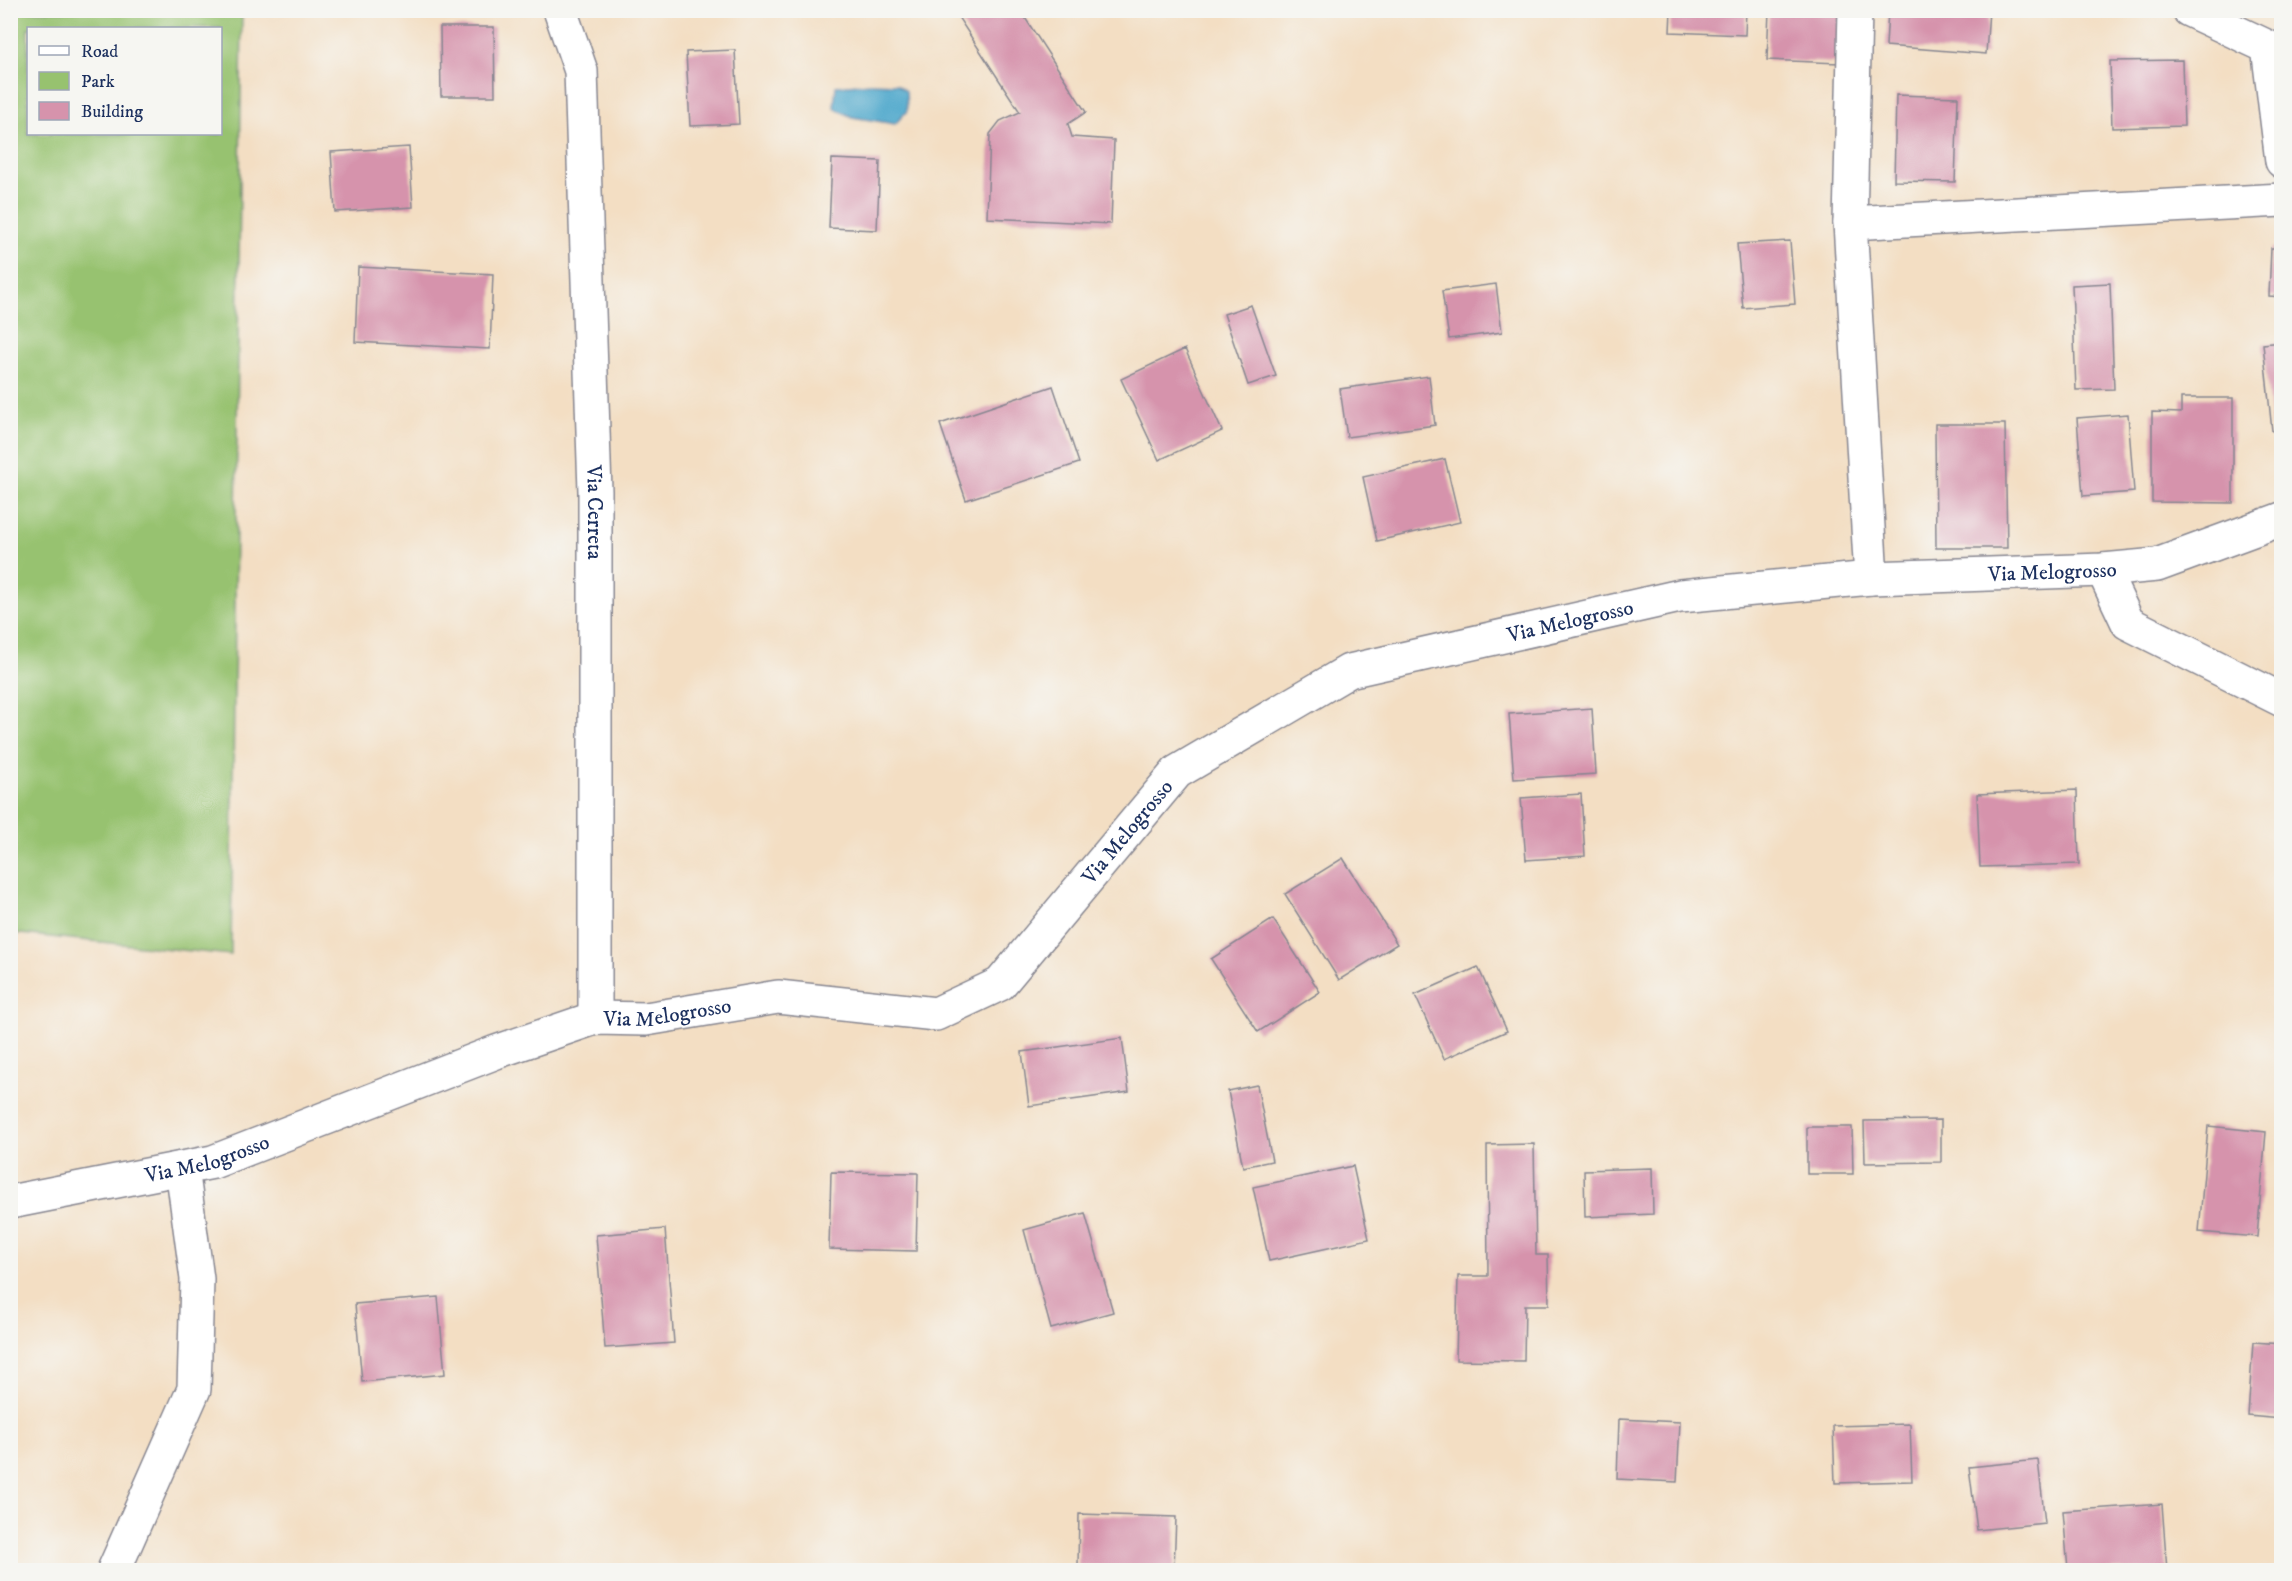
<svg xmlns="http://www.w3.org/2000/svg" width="2292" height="1581" font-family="'IM FELL DW Pica',serif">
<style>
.green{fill:#97c26f;stroke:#597866;stroke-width:1.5;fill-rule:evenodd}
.water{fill:#4fa8cc;stroke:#356c95;stroke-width:1.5}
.building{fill:#d693ac}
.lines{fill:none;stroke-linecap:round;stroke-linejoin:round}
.minor-casing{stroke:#878690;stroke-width:36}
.tertiary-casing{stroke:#878690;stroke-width:36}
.minor{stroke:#fff;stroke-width:33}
.tertiary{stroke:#fff;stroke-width:33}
.labels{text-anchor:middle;stroke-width:4.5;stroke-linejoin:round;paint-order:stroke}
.street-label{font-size:21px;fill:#1b2f5e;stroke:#f6f6f2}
</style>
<rect width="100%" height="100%" fill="#f6f6f2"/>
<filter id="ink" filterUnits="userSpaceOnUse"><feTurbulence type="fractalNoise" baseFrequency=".0167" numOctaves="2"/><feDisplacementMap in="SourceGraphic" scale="12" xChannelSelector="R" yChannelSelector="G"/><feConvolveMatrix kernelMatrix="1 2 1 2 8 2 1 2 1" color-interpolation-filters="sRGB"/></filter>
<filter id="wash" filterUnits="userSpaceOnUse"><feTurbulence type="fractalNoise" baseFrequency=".008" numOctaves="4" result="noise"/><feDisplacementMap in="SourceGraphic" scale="24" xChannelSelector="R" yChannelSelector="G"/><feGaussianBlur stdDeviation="1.35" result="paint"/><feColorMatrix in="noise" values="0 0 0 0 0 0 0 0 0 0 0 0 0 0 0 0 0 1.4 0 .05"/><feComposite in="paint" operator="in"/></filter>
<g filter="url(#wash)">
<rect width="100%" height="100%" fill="#f3dec3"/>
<!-- green -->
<path class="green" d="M10 11H242L231 955 11 933ZM28 28H220V134H28Z"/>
<!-- water -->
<path class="water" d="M871 83 896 84 906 91 907 111 895 124 852 117 834 108 836 86Z"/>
<g id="blocks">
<!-- building -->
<path class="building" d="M967 10H1020L1086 112 1068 124 1072 137 1114 140 1111 224 987 218 990 134 1000 121 1020 112 958 17Z
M1671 10H1746L1745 35 1670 32Z
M1769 10H1841L1839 63 1767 60Z
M1888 10H1989L1986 54 1886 46Z
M440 27H494L495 96H441Z
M735 50 739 124 690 126 686 52Z
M2182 60 2184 126 2112 128 2110 61Z
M1896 95 1958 97 1955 182 1894 181Z
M409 147 413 207 335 212 331 152Z
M832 159 880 161 877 230 829 228Z
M1790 241 1795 304 1743 308 1737 244Z
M2271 248H2282V297L2269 296Z
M358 267 493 274 490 349 355 342Z
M2110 283 2114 389 2076 390 2072 285Z
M1496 284 1502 332 1449 339 1442 291Z
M1251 305 1276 376 1248 385 1224 314Z
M2282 342V430L2272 431 2263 344Z
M1185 349 1222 431 1159 460 1121 379Z
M1429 376 1435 425 1347 437 1340 389Z
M1053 386 1079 463 966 500 940 424Z
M2181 398H2233V503L2152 502V412L2181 413Z
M2128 414 2134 492 2083 496 2077 418Z
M1935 424H2005L2007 548H1936Z
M1445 459 1460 522 1377 541 1363 477Z
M1592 708 1596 774 1514 779 1509 714Z
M2077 790 2079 864 1980 867 1977 794Z
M1581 794 1585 856 1526 860 1521 798Z
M1343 858 1397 944 1339 980 1285 894Z
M1273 919 1320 992 1258 1032 1211 959Z
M1478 967 1507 1031 1444 1059 1415 995Z
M1122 1038 1129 1092 1029 1106 1022 1052Z
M1257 1085 1272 1161 1243 1167 1228 1091Z
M1941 1120V1162L1865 1163 1864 1121Z
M2208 1126 2266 1132 2257 1237 2199 1232Z
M1807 1127H1852L1853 1174H1807Z
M1534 1144 1536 1255H1548L1549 1305H1525L1524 1361 1456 1360 1458 1276H1488L1487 1145Z
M1353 1166 1369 1239 1269 1261 1253 1187Z
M1652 1168 1653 1214 1585 1217 1584 1170Z
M831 1172 918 1173 916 1251 829 1249Z
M1085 1213 1113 1312 1051 1329 1024 1230Z
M665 1229 674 1343 605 1348 596 1235Z
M438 1297 445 1374 362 1382 355 1304Z
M2253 1342 2282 1344V1419L2248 1416Z
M1619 1419 1680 1422 1677 1482 1617 1479Z
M1910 1424 1912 1481 1835 1483 1833 1426Z
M2038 1460 2045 1523 1977 1530 1969 1467Z
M2162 1504 2167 1570H2068L2063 1511Z
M1079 1514 1176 1517 1174 1569 1078 1566Z"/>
</g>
</g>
<g filter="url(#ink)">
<use href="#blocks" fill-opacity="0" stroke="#878690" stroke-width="1.5"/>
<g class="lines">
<defs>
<g id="minor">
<path id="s1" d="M560 10 581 71 595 491V1018"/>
<path d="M1855 10 1850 223 1871 578"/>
<path d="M2189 10 2268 47 2282 161"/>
<path d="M1850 223 2282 200"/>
<path d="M2103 570 2128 623 2282 700"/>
<path d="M114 1570 194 1389 197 1279 182 1168"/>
</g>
<g id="tertiary">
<path id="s2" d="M10 1202 213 1162 496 1052 595 1018 646 1019 778 997 936 1014 1000 984 1177 772 1349 671 1680 596 1871 578 2103 570 2157 565 2282 519"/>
</g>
</defs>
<!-- minor casing -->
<use href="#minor" class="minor-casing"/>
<!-- tertiary casing -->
<use href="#tertiary" class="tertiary-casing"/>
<!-- minor -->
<use href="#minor" class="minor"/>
<!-- tertiary -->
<use href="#tertiary" class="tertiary"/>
</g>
</g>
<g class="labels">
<!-- street labels -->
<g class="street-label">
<text dy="7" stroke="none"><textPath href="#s1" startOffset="506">Via Cerreta</textPath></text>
<text dy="7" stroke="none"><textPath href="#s2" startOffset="2218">Via Melogrosso</textPath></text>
<text dy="7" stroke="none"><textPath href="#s2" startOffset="1732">Via Melogrosso</textPath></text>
<text dy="7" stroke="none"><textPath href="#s2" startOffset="1228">Via Melogrosso</textPath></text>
<text dy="7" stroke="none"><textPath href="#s2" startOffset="688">Via Melogrosso</textPath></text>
<text dy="7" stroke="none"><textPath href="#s2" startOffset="202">Via Melogrosso</textPath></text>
</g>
</g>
<!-- margin -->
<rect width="2292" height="1581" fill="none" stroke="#f6f6f2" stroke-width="36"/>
<!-- legend -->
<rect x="27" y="27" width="195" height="108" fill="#f6f6f2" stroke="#9ea6b7" stroke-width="1.5"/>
<rect x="39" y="46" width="30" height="9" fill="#ffffff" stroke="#9ea6b7" stroke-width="1.5"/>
<text x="81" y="57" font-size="18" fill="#1b2f5e">Road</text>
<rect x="39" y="72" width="30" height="18" fill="#97c26f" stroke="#9ea6b7" stroke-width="1.5"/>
<text x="81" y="87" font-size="18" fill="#1b2f5e">Park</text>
<rect x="39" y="102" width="30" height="18" fill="#d693ac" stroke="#9ea6b7" stroke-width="1.5"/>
<text x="81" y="117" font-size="18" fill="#1b2f5e">Building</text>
</svg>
